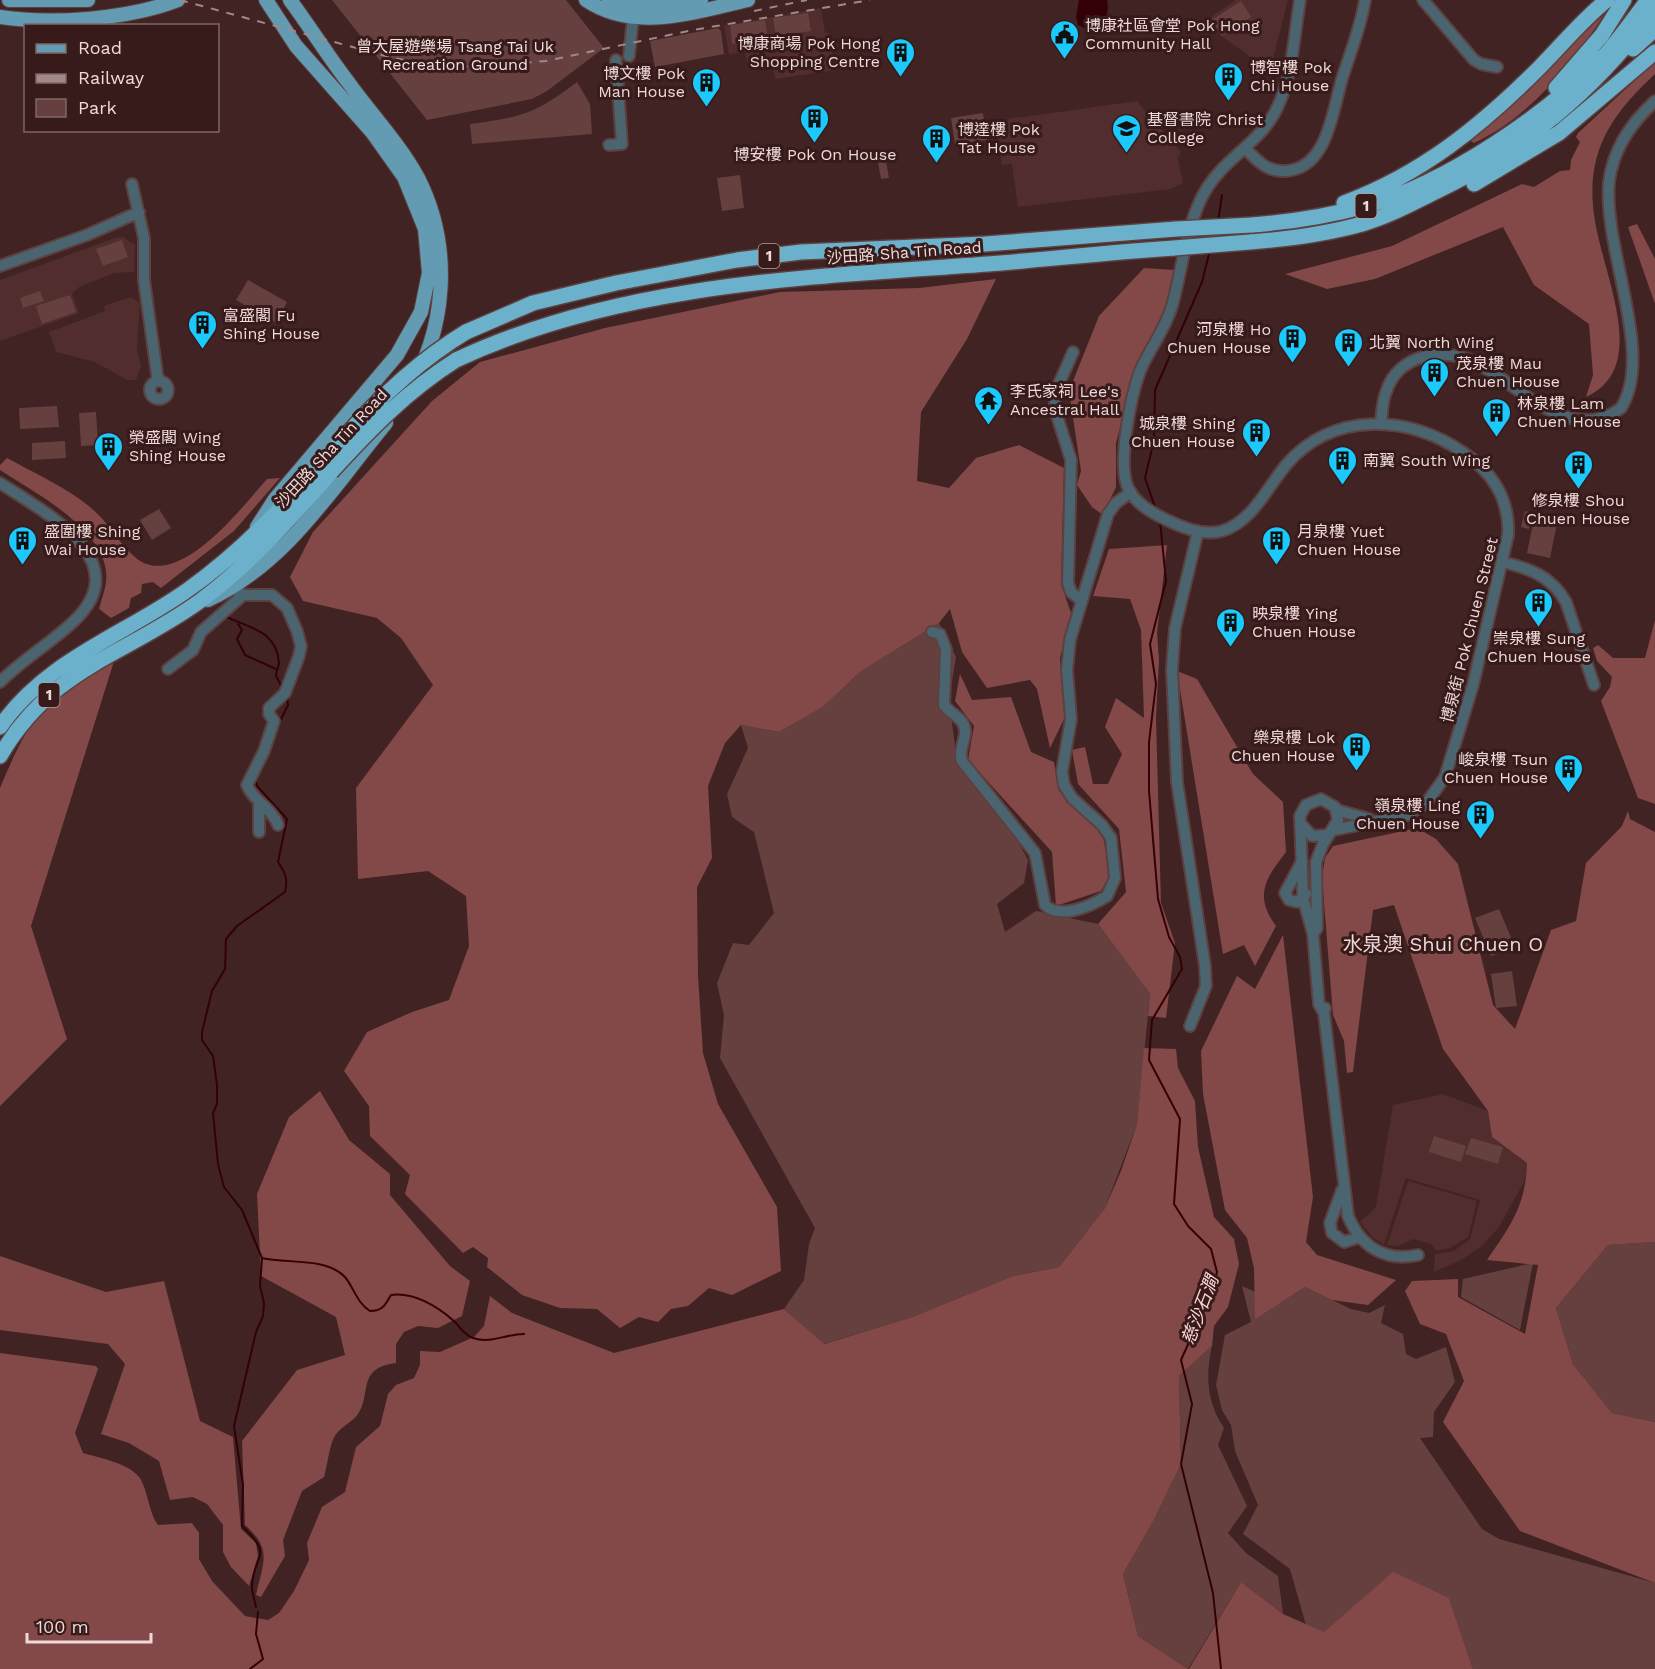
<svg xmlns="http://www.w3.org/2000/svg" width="1655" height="1669" font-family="'Work Sans','Noto Sans TC',sans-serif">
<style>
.built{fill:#522d2d}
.green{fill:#66403f}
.forest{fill:#834848}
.water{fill:#320006}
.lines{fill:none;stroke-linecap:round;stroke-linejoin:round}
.stream{stroke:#320006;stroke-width:2}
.minor-casing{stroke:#5d4040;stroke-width:14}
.major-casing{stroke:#5d4040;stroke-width:16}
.highway-casing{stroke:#5d4040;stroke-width:18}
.minor{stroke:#4a6570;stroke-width:10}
.major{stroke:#629bb2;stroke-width:14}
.highway{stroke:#6bb1cc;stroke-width:15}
.rail{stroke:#a28989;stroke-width:2;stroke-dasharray:8 8;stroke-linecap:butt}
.highway-bridge-casing{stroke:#5d4040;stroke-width:18;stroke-linecap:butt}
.highway-bridge{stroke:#6bb1cc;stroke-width:15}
.labels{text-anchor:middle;stroke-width:6;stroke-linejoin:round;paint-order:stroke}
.shield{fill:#371a1a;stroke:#b7a09f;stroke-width:1.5}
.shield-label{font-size:15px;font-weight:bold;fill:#eed9d8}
.poi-label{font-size:16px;fill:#eed9d8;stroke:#371a1a;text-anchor:start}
.park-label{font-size:16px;fill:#f3dfde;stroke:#371a1a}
.street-label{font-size:16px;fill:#eed9d8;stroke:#371a1a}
.water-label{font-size:18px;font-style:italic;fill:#fbd4d3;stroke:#371a1a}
.quarter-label{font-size:20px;fill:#eed9d8;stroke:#371a1a}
</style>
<rect width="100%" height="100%" fill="#412323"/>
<!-- built -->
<path class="built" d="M1236 0H1288L1273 59 1251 57 1210 28 1212 16Z
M821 8 825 33H829L835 70 775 79 772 62 748 65 745 52 729 54 724 26Z
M1137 101 1181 152 1178 159 1183 183 1171 189 1018 207 1012 164 1002 165 997 135 1001 124 1008 119Z
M123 237 135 245 134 272 114 273 79 287 72 294 79 313 0 341V280L115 238Z
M131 297 140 303 137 349 141 366 136 380H127L95 362 56 352 49 332 105 311 104 306Z
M1443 1094 1488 1111 1492 1137 1527 1163 1528 1168 1523 1184 1499 1227 1481 1247 1461 1260 1434 1272 1435 1254 1454 1251 1470 1239 1480 1200 1406 1178 1384 1245 1373 1238 1360 1222 1376 1207 1393 1105Z
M1408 1181 1477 1201 1468 1237 1450 1248 1436 1251 1431 1244 1413 1239 1399 1246 1387 1245Z"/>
<!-- green -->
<path class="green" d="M332 0H566L604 48 547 91 532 99 427 120Z
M1241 1 1251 17 1222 36 1212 20Z
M808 13 811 31 776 36 773 18Z
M765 20 768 39 732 44 730 25Z
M718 28 721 31 724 54 655 67 650 41Z
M577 82 590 104 592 134 472 144 470 124C522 117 535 114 577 82Z
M983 113 987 140 955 144 951 118Z
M886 161 889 178 881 179 878 162Z
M740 175 744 208 722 211 717 178Z
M122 240 128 257 103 266 96 249Z
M248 280 287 302 276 323 236 300Z
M40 291 44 301 23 308 20 298Z
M70 295 76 312 42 324 36 306Z
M57 406 59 427 20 429 19 408Z
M96 412 98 445 81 446 79 413Z
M65 441 66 458 32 460V443Z
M159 509 171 528 152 540 140 520Z
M1525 511 1533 513 1529 529 1521 527Z
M1535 514 1558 518 1550 558 1527 553Z
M939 623 956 657 949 699 957 762 1003 814 1028 860 1024 883 997 904 1005 932 1036 911 1098 924 1150 994 1137 1124 1105 1208 1059 1267 1013 1276 912 1317 823 1344 784 1309 804 1280 809 1244 815 1228 720 1058 724 1015 717 983 733 943 749 945 774 913 754 832 732 817 727 794 748 748 741 725 779 732 823 707 860 672Z
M1499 909 1515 947 1491 956 1475 918Z
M1512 971 1517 1006 1496 1008 1491 974Z
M1434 1136 1466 1146 1461 1162 1429 1152Z
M1471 1138 1503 1147 1498 1164 1465 1154Z
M1655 1242V1422L1612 1413 1573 1364 1556 1308 1608 1245Z
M1533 1263 1520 1330 1461 1297 1463 1279Z
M1242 1286 1280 1303 1305 1287 1351 1309 1369 1313 1385 1305 1381 1323 1403 1334 1406 1354 1416 1359 1446 1347 1455 1382 1434 1412 1433 1437 1420 1438 1482 1529 1499 1539 1655 1583V1669H1473L1449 1598 1324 1633 1306 1625 1290 1569 1243 1534 1258 1505 1235 1451 1231 1425 1222 1410 1216 1385 1225 1335 1251 1322Z
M1212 1346C1205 1376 1207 1403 1224 1428L1218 1445 1247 1506 1228 1533 1246 1553 1278 1576 1283 1614 1241 1582 1188 1669 1138 1636 1123 1574 1154 1520 1181 1464 1179 1376Z"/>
<!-- forest -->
<path class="forest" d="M1604 15C1571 65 1530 117 1474 143L1469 140 1570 43Z
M1655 62V74C1615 111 1588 147 1593 205 1597 267 1655 365 1586 397L1593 375 1589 324 1534 285 1503 227 1375 279 1327 289 1285 274 1392 246 1522 184 1534 187 1560 171 1570 170 1571 160 1580 142 1576 137 1578 133Z
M1637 224 1655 259V304L1628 227Z
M1144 268 1175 270 1160 325 1137 364 1116 443V487L1103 515 1092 507 1077 485 1081 471 1069 391 1099 316Z
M996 279 967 339 921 412 917 481 949 488 976 458 1019 445 1064 468 1061 584 1071 613 1060 658 1065 717 1050 748 1037 689 1030 680 987 688 962 652 950 609 939 623 860 672 823 707 779 732 741 725 725 743 708 786 712 858 697 887 698 976 703 1053 718 1104 777 1207 781 1271 732 1295 709 1288 688 1306 671 1309 658 1322 639 1317 620 1328 597 1309 560 1308 522 1295 487 1267 488 1258 473 1247 463 1253 405 1194 410 1175 370 1136 369 1106 344 1071 367 1032 412 1012 449 1000 469 946 466 896 428 871 358 879 356 788 433 685 401 638 377 618 303 601 290 577 313 532 432 401 480 362 605 328 780 292 919 288Z
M7 458C34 473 66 487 90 507 108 521 119 544 136 558 178 592 243 506 267 479L280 478 234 531 161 588 153 582 142 584 141 593 131 598 129 608 111 618 99 609C101 600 105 591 106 582 112 532 35 493 0 470V465Z
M1167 545 1157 633 1159 660 1156 717 1161 903 1175 943 1166 1018 1148 1016 1150 994 1098 924 1126 892 1119 829 1078 784 1072 750 1085 747 1093 784H1108L1122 754 1105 727 1116 698 1144 718 1141 630 1130 599 1093 596 1109 549Z
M1655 620V804L1638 798 1601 701 1610 687 1612 677 1597 661 1593 648 1598 645 1613 658H1645Z
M115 658 31 926 67 1039 0 1106V788C12 760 24 730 46 707 66 687 92 673 115 658Z
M1177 671 1197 679 1253 774 1283 802 1286 852C1265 879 1254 896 1276 926L1255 966 1244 945 1223 954Z
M960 674 972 700 1011 697 1031 752 1054 762 1059 791 1102 831 1110 875 1101 891 1056 906 1052 852 968 760 974 726 955 701Z
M1628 811 1630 819 1655 832V1242L1608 1245 1556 1308 1573 1364 1612 1413 1655 1422V1583L1520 1531 1443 1422 1464 1381 1446 1334 1420 1324 1405 1291 1412 1281 1458 1279V1297L1525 1334 1538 1265 1487 1260C1510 1227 1526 1205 1527 1163L1492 1137 1488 1111 1443 1049 1394 905 1373 910 1353 1072 1347 1073 1344 1041 1333 1015 1322 878 1325 858 1333 846 1417 828 1436 839 1458 864 1493 1005 1515 1029 1551 930 1576 921 1586 863 1622 826Z
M1283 935 1313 1197 1306 1242 1317 1255 1396 1280 1368 1305 1332 1300 1305 1287 1255 1319 1254 1268 1247 1238 1225 1210 1203 1094 1201 1051 1237 976 1255 989Z
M1144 1048 1176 1049 1178 1068 1195 1101 1198 1147 1214 1217 1234 1239 1239 1264 1228 1307 1214 1326 1212 1346 1179 1376 1181 1464 1154 1520 1123 1574 1138 1636 1188 1669H0V1353L96 1366 98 1369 75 1433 83 1453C100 1458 128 1463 139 1477 148 1489 148 1511 158 1525L192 1523 199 1533V1559L212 1581 245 1616 268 1620 279 1613 294 1591 309 1560 307 1543 322 1507 345 1492 356 1447 380 1426 388 1394 396 1385 414 1378 420 1365V1351L440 1352 474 1337 484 1326 490 1296 512 1313 614 1353 784 1309 824 1344 912 1317 1013 1276 1059 1267 1105 1208 1121 1171 1137 1124Z
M320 1091 349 1140 390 1174V1195L450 1266 470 1281 462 1316 438 1328 418 1326 404 1332 396 1344V1363C356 1368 372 1394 358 1414 353 1421 343 1426 337 1433 329 1442 328 1465 324 1477L302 1491 283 1540 285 1556 261 1597 256 1595C263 1562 273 1550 245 1525L242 1441 297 1370 345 1355 336 1317 261 1276 257 1194 289 1117Z
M0 1256 106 1292 164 1281 200 1421 233 1437 241 1529 256 1543 258 1556 249 1586 231 1567 223 1552V1525L207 1504 193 1497 170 1500 159 1461 129 1443 101 1434 125 1364 108 1344 0 1330Z
M1393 1572 1449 1598 1473 1669H1189L1241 1582 1283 1614 1324 1632Z"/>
<!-- water -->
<path class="water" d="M1079 0H1107C1110 15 1104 26 1089 30L1078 25 1076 17Z"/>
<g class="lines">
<!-- stream -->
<path class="stream" d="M1218 222 1222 195
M1156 510 1145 478 1154 440 1155 390 1202 282 1210 250
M1160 521 1166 581 1150 644 1156 684 1149 742V791L1158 899 1169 937 1180 957 1182 969 1152 1020 1149 1060 1180 1119 1174 1204 1188 1226 1211 1249 1217 1272 1211 1293 1181 1360 1192 1404 1181 1464 1213 1593 1221 1669
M225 616C248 628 277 630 279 663 279 666 276 671 276 676L283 689
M238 624 242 630 237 639 245 655 276 669
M279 723 288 705 287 698
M255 780 257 786 287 819 278 862C286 874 288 879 285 892L237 926 226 939 225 969 212 991 202 1032V1040L213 1056 217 1085V1104L213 1113 218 1164 224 1187 242 1210 262 1258 260 1286 264 1303 263 1316 256 1332 234 1426 243 1485 242 1526C275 1557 253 1554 252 1587 252 1593 255 1601 256 1607
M262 1258C287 1264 326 1257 345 1277 354 1288 357 1303 370 1311 383 1311 385 1305 391 1295 415 1292 438 1307 455 1322 461 1328 464 1335 473 1338 491 1344 505 1334 524 1334
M250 1669 263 1659 256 1634 258 1612"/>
<defs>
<path id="minor" d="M1300 0C1294 35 1293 74 1278 106 1263 141 1227 156 1207 188 1186 222 1183 267 1172 306 1165 330 1150 348 1140 371 1131 396 1117 463 1128 488 1136 504 1152 513 1167 520 1183 528 1204 536 1222 531 1252 522 1267 488 1286 465 1332 411 1409 414 1464 453 1493 473 1510 499 1508 535L1473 685 1445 777 1427 802 1408 815 1334 830
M1423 0 1474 60 1481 64 1497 67
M629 56 633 18
M609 145 622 144 616 60
M1245 148C1258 162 1270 175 1292 170 1328 163 1333 109 1342 79 1350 53 1361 27 1365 0
M132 184 144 238V280L158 381
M0 266 87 235 139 212
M1073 352 1058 386 1055 402 1057 416 1071 460 1068 583 1071 592 1082 601
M150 390a9 9 0 1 1 18 0a9 9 0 1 1-18 0Z
M1381 424C1382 413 1382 402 1386 392 1398 354 1443 346 1476 363 1519 384 1570 447 1621 408 1655 354 1603 250 1609 182 1613 149 1631 123 1655 101
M0 483C44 512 138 560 74 621 51 643 23 659 0 682
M1503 562C1531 569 1551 576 1566 602L1594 685
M233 588 243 595H272L287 608 297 631 301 646 299 656 285 693 269 708V714L274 721 264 751 247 785C253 801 272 808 278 825
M932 632 940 634 946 649 944 705C949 712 957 715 962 722 971 735 957 747 962 761L1035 853 1045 905C1060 920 1091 906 1107 896L1115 878 1111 838 1102 825 1072 798 1064 785 1062 772 1071 719 1067 670 1070 640 1108 514 1116 503 1131 492
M168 669 193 650 201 632 243 595
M1337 810 1369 819
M1301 824 1312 836 1329 835
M259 832V801
M1302 861 1285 893 1289 900 1297 902 1306 894
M1313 934 1317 928 1316 862 1323 844 1338 820 1335 807 1321 799 1306 805 1300 816 1303 898 1313 934 1319 1004 1324 1013
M1325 1008 1324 1013 1348 1216C1361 1247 1385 1262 1418 1255
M1190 1026 1206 986 1205 966 1177 782 1172 669 1175 628 1198 531
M1342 1190 1330 1223 1332 1233 1344 1242 1359 1237"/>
<path id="major" d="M9 0H88
M290 0C310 27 328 56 348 82 371 114 399 143 418 178 453 247 447 331 406 395
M586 0C635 33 695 12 748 0
M609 0C641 12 669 6 701 0
M0 17C52 25 129 19 178 0
M257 527 275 499 397 355 421 312 429 273 425 229 404 177 372 132 296 46 266 0
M208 600C287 563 332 488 386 423"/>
<path id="highway" d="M1633 49 1655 29
M1556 88 1602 35 1624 0
M1474 184 1559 133 1655 52
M1344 203C1422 174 1481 126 1539 68 1562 45 1582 20 1607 0
M1252 225C1289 222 1329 216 1365 206 1447 183 1546 115 1606 54 1621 37 1634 18 1648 0
M1250 242C1288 239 1326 234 1362 224 1386 217 1407 206 1429 195 1522 151 1594 92 1655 9
M466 332 533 303 616 283 737 260 801 252 985 244 1176 229
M456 360C619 283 811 277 988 264 1050 259 1112 252 1174 248
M0 727C47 659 125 635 189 589 247 548 296 493 342 440
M0 756C52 667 124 656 200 601 249 565 291 518 331 472"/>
</defs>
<!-- minor casing -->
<use href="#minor" class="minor-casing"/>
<!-- major casing -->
<use href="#major" class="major-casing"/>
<!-- highway casing -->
<use href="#highway" class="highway-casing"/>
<!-- minor -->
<use href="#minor" class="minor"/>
<!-- major -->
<use href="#major" class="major"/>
<!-- highway -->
<use href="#highway" class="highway"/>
<!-- rail -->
<path class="rail" d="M180 0 393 58 434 65 479 67 546 61 693 30 870 0
M754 11 807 0"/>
<defs>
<path id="highway-bridge" d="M1176 229 1252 225
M1174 248 1250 242
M342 440C379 398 418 361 466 332
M331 472C369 430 407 391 456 360"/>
</defs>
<!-- highway-bridge casing -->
<use href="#highway-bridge" class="highway-bridge-casing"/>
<!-- highway-bridge -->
<use href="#highway-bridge" class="highway-bridge"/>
</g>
<!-- icons -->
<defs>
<symbol id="civic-pin" viewBox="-11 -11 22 30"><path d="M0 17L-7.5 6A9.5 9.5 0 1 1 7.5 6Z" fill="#1bc9fc" stroke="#371a1a"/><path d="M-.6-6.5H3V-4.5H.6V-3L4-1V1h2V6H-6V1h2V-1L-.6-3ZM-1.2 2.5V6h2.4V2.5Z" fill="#111"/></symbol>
<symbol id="building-pin" viewBox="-11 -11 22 30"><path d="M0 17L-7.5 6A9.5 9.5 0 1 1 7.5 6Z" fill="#1bc9fc" stroke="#371a1a"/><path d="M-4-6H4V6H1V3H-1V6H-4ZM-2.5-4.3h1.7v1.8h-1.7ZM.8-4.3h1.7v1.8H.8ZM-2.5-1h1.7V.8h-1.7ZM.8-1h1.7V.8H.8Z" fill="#111"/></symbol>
<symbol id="school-pin" viewBox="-11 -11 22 30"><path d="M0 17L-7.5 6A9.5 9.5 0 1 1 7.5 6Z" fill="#1bc9fc" stroke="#371a1a"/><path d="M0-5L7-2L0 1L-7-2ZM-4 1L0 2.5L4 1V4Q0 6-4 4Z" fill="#111"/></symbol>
<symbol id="temple-pin" viewBox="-11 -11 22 30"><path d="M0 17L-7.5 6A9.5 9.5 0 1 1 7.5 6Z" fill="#1bc9fc" stroke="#371a1a"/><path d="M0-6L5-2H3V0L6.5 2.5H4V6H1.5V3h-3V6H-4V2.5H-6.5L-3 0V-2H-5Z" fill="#111"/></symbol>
</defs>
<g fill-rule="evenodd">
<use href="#civic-pin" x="1048" y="18" width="33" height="45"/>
<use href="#building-pin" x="884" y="36" width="33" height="45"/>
<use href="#building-pin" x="1212" y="60" width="33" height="45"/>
<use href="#building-pin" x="690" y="66" width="33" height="45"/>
<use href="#building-pin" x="798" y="102" width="33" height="45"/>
<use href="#school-pin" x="1110" y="112" width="33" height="45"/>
<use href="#building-pin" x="920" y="122" width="33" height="45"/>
<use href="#building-pin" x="186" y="308" width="33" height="45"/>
<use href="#building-pin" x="1276" y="322" width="33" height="45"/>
<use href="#building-pin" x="1332" y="326" width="33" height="45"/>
<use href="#building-pin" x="1418" y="356" width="33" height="45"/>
<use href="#temple-pin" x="972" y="384" width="33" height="45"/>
<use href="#building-pin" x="1480" y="396" width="33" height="45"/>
<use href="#building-pin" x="1240" y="416" width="33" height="45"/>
<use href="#building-pin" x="92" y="430" width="33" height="45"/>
<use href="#building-pin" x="1326" y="444" width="33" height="45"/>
<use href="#building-pin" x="1562" y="448" width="33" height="45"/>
<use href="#building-pin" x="6" y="524" width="33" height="45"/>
<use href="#building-pin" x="1260" y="524" width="33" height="45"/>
<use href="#building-pin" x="1522" y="586" width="33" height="45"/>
<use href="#building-pin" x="1214" y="606" width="33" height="45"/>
<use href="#building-pin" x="1340" y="730" width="33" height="45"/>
<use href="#building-pin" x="1552" y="752" width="33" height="45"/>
<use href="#building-pin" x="1464" y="798" width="33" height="45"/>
</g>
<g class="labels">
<!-- shield labels -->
<g class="shield">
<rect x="1355.5" y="194" width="21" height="24" rx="4.5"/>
<rect x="758.5" y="244" width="21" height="24" rx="4.5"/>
<rect x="38.5" y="683" width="21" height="24" rx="4.5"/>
</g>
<g class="shield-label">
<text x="1366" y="211">1</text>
<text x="769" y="261">1</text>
<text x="49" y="700">1</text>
</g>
<!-- poi labels -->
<g class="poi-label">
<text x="1085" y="31">博康社區會堂 Pok Hong<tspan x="1085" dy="18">Community Hall</tspan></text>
<text x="880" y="49" text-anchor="end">博康商場 Pok Hong<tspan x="880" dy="18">Shopping Centre</tspan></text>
<text x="1250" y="73">博智樓 Pok<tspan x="1250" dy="18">Chi House</tspan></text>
<text x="685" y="79" text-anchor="end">博文樓 Pok<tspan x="685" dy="18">Man House</tspan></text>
<text x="1147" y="125">基督書院 Christ<tspan x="1147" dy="18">College</tspan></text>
<text x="958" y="135">博達樓 Pok<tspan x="958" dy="18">Tat House</tspan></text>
<text x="815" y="160" text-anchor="middle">博安樓 Pok On House</text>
<text x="223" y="321">富盛閣 Fu<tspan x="223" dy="18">Shing House</tspan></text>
<text x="1271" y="335" text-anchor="end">河泉樓 Ho<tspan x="1271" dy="18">Chuen House</tspan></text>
<text x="1369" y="348">北翼 North Wing</text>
<text x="1456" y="369">茂泉樓 Mau<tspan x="1456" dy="18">Chuen House</tspan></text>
<text x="1010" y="397">李氏家祠 Lee's<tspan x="1010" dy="18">Ancestral Hall</tspan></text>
<text x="1517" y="409">林泉樓 Lam<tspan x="1517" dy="18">Chuen House</tspan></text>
<text x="1235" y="429" text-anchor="end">城泉樓 Shing<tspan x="1235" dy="18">Chuen House</tspan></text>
<text x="129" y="443">榮盛閣 Wing<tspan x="129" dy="18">Shing House</tspan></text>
<text x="1363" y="466">南翼 South Wing</text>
<text x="1578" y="506" text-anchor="middle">修泉樓 Shou<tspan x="1578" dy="18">Chuen House</tspan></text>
<text x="44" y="537">盛圍樓 Shing<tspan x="44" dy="18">Wai House</tspan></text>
<text x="1297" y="537">月泉樓 Yuet<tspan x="1297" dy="18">Chuen House</tspan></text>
<text x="1252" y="619">映泉樓 Ying<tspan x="1252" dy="18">Chuen House</tspan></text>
<text x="1539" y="644" text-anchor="middle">崇泉樓 Sung<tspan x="1539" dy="18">Chuen House</tspan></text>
<text x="1335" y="743" text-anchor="end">樂泉樓 Lok<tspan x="1335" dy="18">Chuen House</tspan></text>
<text x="1548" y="765" text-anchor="end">峻泉樓 Tsun<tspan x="1548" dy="18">Chuen House</tspan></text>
<text x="1460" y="811" text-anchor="end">嶺泉樓 Ling<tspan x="1460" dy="18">Chuen House</tspan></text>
</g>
<!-- park labels -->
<g class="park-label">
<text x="455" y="52">曾大屋遊樂場 Tsang Tai Uk<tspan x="455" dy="18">Recreation Ground</tspan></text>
</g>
<!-- street labels -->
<g class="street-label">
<text transform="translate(904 252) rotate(-4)" y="6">沙田路 Sha Tin Road</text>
<text transform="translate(331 448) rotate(-47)" y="6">沙田路 Sha Tin Road</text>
<text transform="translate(1469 630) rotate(-76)" y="6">博泉街 Pok Chuen Street</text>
</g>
<!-- water labels -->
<g class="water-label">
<text transform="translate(1200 1310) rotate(-69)" y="6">慈沙石澗</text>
</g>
<!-- quarter labels -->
<g class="quarter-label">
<text x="1443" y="951">水泉澳 Shui Chuen O</text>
</g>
</g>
<!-- legend -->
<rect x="24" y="24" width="195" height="108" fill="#371a1a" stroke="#806666" stroke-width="1.5"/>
<rect x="36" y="44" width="30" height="9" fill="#629bb2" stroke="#806666" stroke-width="1.5"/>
<text x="78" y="54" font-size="18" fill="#eed9d8">Road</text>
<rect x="36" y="74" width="30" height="9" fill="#a28989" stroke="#806666" stroke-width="1.5"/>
<text x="78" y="84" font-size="18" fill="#eed9d8">Railway</text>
<rect x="36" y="99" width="30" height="18" fill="#66403f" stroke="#806666" stroke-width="1.5"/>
<text x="78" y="114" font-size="18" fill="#eed9d8">Park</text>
<!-- scale -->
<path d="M27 1633v9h124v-9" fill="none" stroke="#eed9d8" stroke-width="3"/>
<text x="36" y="1633" font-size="18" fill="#eed9d8" stroke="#371a1a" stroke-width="4.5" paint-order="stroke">100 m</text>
</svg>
